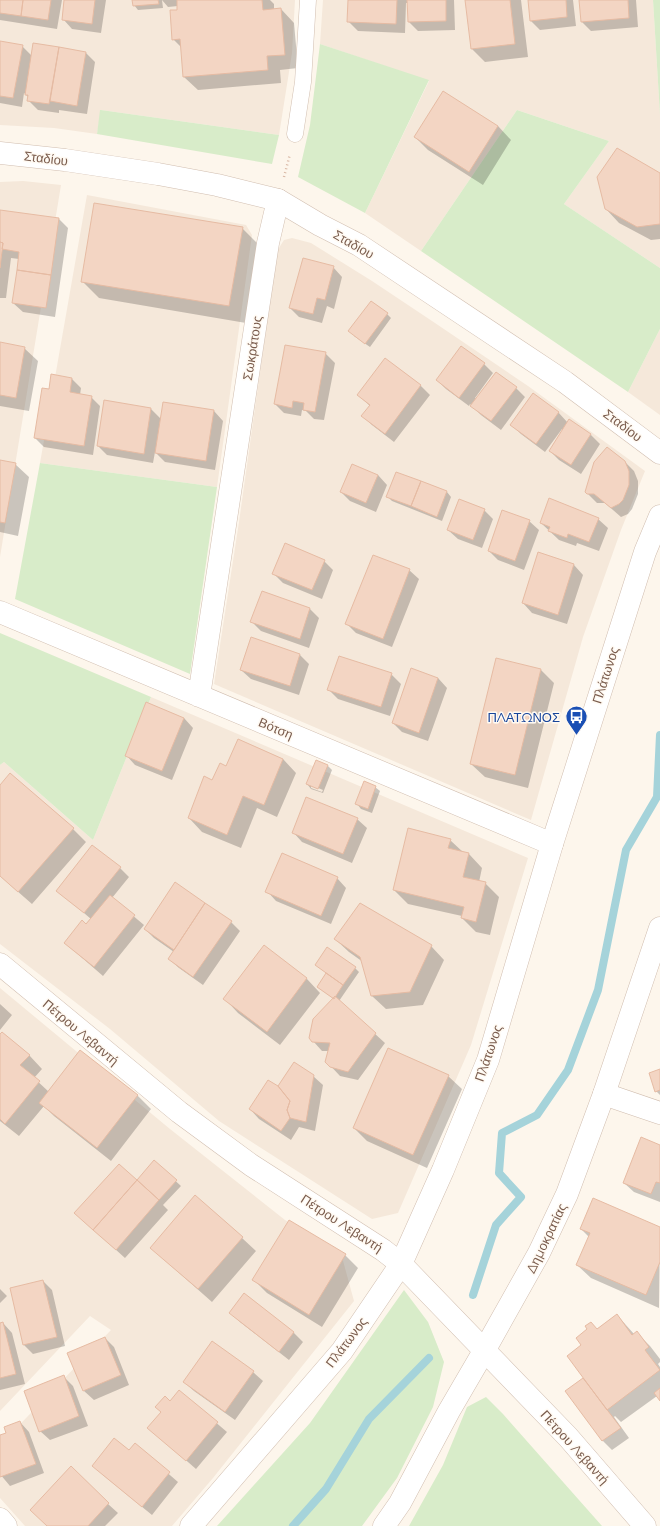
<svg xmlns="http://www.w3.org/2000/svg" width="660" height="1526" font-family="Montserrat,sans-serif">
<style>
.residential{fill:#f5e8da}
.green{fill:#d8ecc9}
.shadow{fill:#0003;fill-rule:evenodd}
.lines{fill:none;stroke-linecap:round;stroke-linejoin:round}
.stream{stroke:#a5d3da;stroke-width:8}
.building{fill:#f3d5c3;stroke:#e6bba3}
.pedestrian-casing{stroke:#d1beb0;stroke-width:17}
.minor-casing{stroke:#d1beb0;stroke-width:23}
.tertiary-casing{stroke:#d1beb0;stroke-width:23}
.path{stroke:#d9b8a5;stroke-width:2.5;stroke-dasharray:1 3;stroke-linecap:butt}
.pedestrian{stroke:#fff;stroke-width:16}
.minor{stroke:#fff;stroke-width:22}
.tertiary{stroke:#fff;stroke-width:22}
.labels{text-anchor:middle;stroke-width:3;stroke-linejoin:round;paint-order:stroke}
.street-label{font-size:13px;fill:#7a5c4d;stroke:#fffaf3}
.transit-label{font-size:13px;fill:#164399;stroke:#fffaf3;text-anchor:end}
</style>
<rect width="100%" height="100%" fill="#fdf6ec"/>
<!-- residential -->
<path class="residential" d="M0 0H295L292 53 279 135 101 110 97 134 54 128 0 125Z
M323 0H653L660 115V268L564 204 609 141 517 110 421 251 365 213 429 81 320 44Z
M23 181 61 185 0 557V182Z
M87 195 246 225 252 235 217 487 40 463Z
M292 238 311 243 372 281 435 323 528 386 645 471 621 530 583 637 531 820 214 684 239 522 277 251 284 240Z
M660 329V415L628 392Z
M151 697 528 858 471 1045 398 1213 372 1219 219 1121 110 1029 0 944V765L4 762 93 840Z
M0 988 170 1129 285 1220 342 1257 354 1301 213 1478 172 1526H25L0 1498V1445L111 1330 90 1316 0 1411Z"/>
<!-- green -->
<path class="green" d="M653 0H660V115Z
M320 44 429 80 365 213 298 177 310 125Z
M100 110H101L279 135 272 164 97 134Z
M517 110 609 141 564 204 660 268V329L628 392 421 251Z
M40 463 217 487 190 674 15 599Z
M0 633 151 697 93 840 4 762 0 765Z
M404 1290 428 1322 444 1362 433 1407 397 1478 362 1526H217L310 1423Z
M486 1397 503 1414 602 1526H409L443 1465 467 1407Z"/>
<!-- shadow -->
<path class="shadow" d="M0 0H62L57 29 0 20Z
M65 0H106L101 33 72 29 63 19Z
M133 0H270L274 4V10L281 9 294 23 298 68 280 70 281 83 198 90 184 77 182 48 173 39 178 6 168 7 162 0 163 8 138 10 134 5Z
M349 0H454L455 30 418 31 409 22 408 3H406L405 33 358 31 348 21Z
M466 0H521L528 57 485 62 472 49Z
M529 0H573L576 26 540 30 531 21Z
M580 0H636L638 27 591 31 582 22Z
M0 42 22 46 32 56 34 44 86 53 95 62 87 114 59 110V113L38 110 28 100 29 98 24 93 22 107 0 103Z
M498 126 511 140 483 185 428 150 415 137Z
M660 174V239L651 240 619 223 606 209Z
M0 211 59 219 68 228 55 317 23 312 13 303 19 259 11 258 6 298H0Z
M242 228 259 245 246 323 99 298 82 281Z
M333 267 342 277 334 309 327 306 322 323 299 317 290 308Z
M387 314 391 318 370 347 354 336Z
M0 343 24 348 38 361 29 411 0 406Z
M325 353 335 363 324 420 314 419 306 411 302 410 301 416 284 413 275 404Z
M484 364 493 373 475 398 477 399 516 388 525 397 501 430 481 415 470 404 469 406 446 389 437 380Z
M72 379 81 388 80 395 91 397 100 406 93 455 44 447 35 438 50 390Z
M420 385 430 395 394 442 372 425 363 416 370 406 358 395Z
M105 402 151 409 161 419 214 411 223 421 215 470 165 462 155 452 153 463 107 455 98 446Z
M558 412 568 423 569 421 591 435 600 444 581 474 559 460 550 451 564 430 562 429 545 452 521 434 512 425Z
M0 461 15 464 29 477 18 536 0 532Z
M624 461 634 471 638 481V494L632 509 628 514 621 517 605 503H597L588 494Z
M378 475 387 485 376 512 350 501 341 492Z
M447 492 451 497 442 521 392 501 387 496Z
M484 510 493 519 482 548 458 539 448 530Z
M598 519 608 528 599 551 577 543 576 546 559 540 541 523Z
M529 521 539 530 524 570 498 560 489 551Z
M539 554 574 565 583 575 567 624 532 613 523 603Z
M324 561 333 570 322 599 283 583 274 574Z
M409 570 419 579 392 647 356 633 347 624Z
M262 592 310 609 319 618 309 648 261 631 252 622Z
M300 655 309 664 299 695 251 679 241 670Z
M541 670 554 683 528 788 485 777 471 764Z
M391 674 401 684 390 716 338 699 329 690Z
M438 678 447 688 428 741 402 732 393 723Z
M184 718 193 728 172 780 135 765 126 755Z
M238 740 283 759 296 773 277 817 257 808 241 848 202 832 189 818 213 781 226 767Z
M328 766 332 770 323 793 311 789 307 784ZM311 785 323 790 322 792 311 788Z
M0 786 73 829 86 842 32 904 0 876Z
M375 787 380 791 372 813 361 809 357 804Z
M357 819 367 828 352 863 302 842 293 832Z
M450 840 464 853 469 854 482 868 479 882 485 883 499 897 490 935 476 932 462 918V916L408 904 394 890Z
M120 868 129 877 112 898 144 925 103 976 65 943 91 919 57 890Z
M337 878 346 888 331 924 276 901 267 891Z
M231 922 240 931 203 985 179 968 169 959 174 952 154 938 145 929Z
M335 939 431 946 444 960 423 1005 386 1009 372 996 363 962 349 952Z
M264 947 307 979 320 993 280 1045 238 1013 225 999Z
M355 968 359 972 339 1001 385 1043 358 1080 340 1076 326 1061 329 1051H322L313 1041 334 999 318 987 327 974Z
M0 1004 12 1015 0 1030Z
M0 1036 29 1055 42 1069 34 1078 49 1092 137 1095 151 1109 111 1161 54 1116 44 1106 19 1136 0 1121Z
M660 1070V1095L656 1091Z
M313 1076 323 1085 315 1131 299 1127 291 1140 259 1119 250 1109 278 1087Z
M448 1076 462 1089 427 1168 367 1141 354 1128Z
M660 1146V1202L634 1192 624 1183Z
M155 1162 181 1186 163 1205 168 1210 125 1258 85 1222 143 1187Z
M660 1228 659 1308 591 1278 577 1265 589 1237 581 1229Z
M242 1238 256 1251 212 1302 151 1248Z
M345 1255 358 1268 322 1327 267 1293 254 1280Z
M43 1281 52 1290 65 1346 33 1354 24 1345Z
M0 1289 7 1296 0 1303Z
M245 1295 294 1333 303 1342 289 1360 240 1322 231 1313Z
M617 1315 634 1334 637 1333 650 1346 660 1359V1362L658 1364 660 1367V1399L657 1396 621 1422 615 1416 614 1417 629 1438 612 1450 603 1441 567 1391 585 1378 582 1346 597 1329Z
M3 1323 12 1333 25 1384 0 1390V1324Z
M105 1338 114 1347 129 1385 94 1400 84 1391 68 1353Z
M212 1343 253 1372 263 1381 235 1420 194 1391 184 1382Z
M64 1377 73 1386 88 1426 50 1440 40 1431Z
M179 1391 227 1432 196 1469 149 1428Z
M20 1422 29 1432 44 1473 10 1486 0 1474V1436L7 1434Z
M135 1445 178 1482 152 1515 103 1475 129 1452Z
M108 1504 118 1513 105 1526H48Z"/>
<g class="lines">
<!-- stream -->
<path class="stream" d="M473 1295 496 1225 521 1197 499 1173 502 1133 537 1115 568 1070 598 990 626 850 657 797 660 735
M293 1526 326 1489 369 1419 429 1358"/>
</g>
<!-- building -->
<path class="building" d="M0 0H23L21 16 0 13Z
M23 0H51L48 20 21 16Z
M64 0H95L92 24 62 20Z
M132 0H158L159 4 133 6Z
M177 0H262L263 10 281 8 285 55 267 56 268 70 183 77 180 39 172 40 170 10H177Z
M348 0H397L396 24 347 22Z
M407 0H446V21L408 22Z
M465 0H510L515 44 471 49Z
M528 0H566L567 17 530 21Z
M579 0H628L629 18 581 22Z
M0 41 23 45 13 98 0 96Z
M33 43 59 47 49 104 27 101 28 95H25Z
M59 47 86 52 77 106 50 101Z
M443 91 498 126 469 172 414 137Z
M617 148 660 173V224L637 227 605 209 597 177Z
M94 203 243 227 229 306 81 282Z
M0 210 59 218 51 275 17 270 19 252 2 249 3 243 0 242Z
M0 242 3 243 0 268Z
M303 258 334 266 325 300 317 298 313 314 289 308Z
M17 270 51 275 46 308 12 303Z
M371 301 388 313 365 344 348 331Z
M0 342 25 347 16 398 0 395Z
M285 345 326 352 315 412 303 410 304 403 293 401 292 408 274 404Z
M461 346 485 363 459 398 436 380Z
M385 358 421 385 385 434 361 416 370 405 357 395Z
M496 372 517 387 491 421 470 406Z
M51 374 72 378 70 392 92 396 84 446 34 438 42 388 49 389Z
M533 393 559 412 536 444 510 425Z
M104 400 151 408 144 454 97 446Z
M163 402 214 410 206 461 155 453Z
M569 419 591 434 571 465 549 451Z
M607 447 625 461 629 471V485L623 500 619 504 611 508 594 494H587L585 492 594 462Z
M0 460 16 463 5 523 0 522Z
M352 464 378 475 366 503 340 492Z
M396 472 421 481 411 506 386 497Z
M421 481 447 491 437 517 411 506Z
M549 498 599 518 589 542 568 534 567 538 548 531 550 527 540 523Z
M459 499 485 509 473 540 447 530Z
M502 510 530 520 515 561 488 551Z
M285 543 325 560 312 590 272 574Z
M538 552 574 564 558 615 522 603Z
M373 555 410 569 383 639 345 624Z
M262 591 310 608 300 639 250 622Z
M251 637 300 654 290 686 240 670Z
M339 656 392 673 381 707 327 690Z
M496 658 541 669 515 775 470 764Z
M411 668 438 678 419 733 392 723Z
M146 702 184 718 162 771 125 756Z
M238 739 283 759 264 805 243 796 227 835 188 818 204 776 212 780 220 763 226 766Z
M316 760 328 765 318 789 306 784Z
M10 773 74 828 18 892 0 876V785Z
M364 781 376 786 368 809 355 804Z
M306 797 358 818 343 854 292 833Z
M408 828 451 839 448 848 469 853 463 877 486 882 476 922 461 918 464 907 393 890Z
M92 845 121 867 84 913 56 891Z
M282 853 338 877 321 916 265 892Z
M175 882 205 903 174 950 144 929Z
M110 895 135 915 94 967 64 943 82 920 86 924Z
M205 903 232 921 193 977 168 959Z
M360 903 432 945 410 992 371 996 360 957 334 939Z
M264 945 307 978 267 1032 223 999Z
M327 947 356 967 343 985 315 965Z
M326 973 343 985 334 999 317 987Z
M335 996 376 1033 348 1072 330 1067 325 1062 330 1043 312 1042 309 1038 313 1019Z
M2 1032 30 1055 20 1065 40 1081 5 1124 0 1119V1034Z
M388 1048 449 1075 413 1155 353 1128Z
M80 1050 138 1095 97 1148 39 1103Z
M294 1062 314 1075 306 1122 290 1118 287 1110 290 1101 278 1086Z
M660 1069V1090L655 1092 649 1073Z
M268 1080 278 1086 290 1101 287 1110 290 1118 281 1131 249 1109Z
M641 1137 660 1145V1183L656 1182 651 1194 623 1183Z
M154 1160 177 1180 159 1200 137 1180Z
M119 1164 137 1180 93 1230 74 1213Z
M137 1180 159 1200 116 1250 93 1230Z
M195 1195 243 1237 198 1289 150 1248Z
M593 1198 660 1227V1262L646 1295 576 1265 590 1233 580 1229Z
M289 1220 346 1254 309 1315 252 1280Z
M43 1280 57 1337 23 1345 10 1288Z
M244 1293 294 1332 279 1352 229 1313Z
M617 1314 632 1335 637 1331 649 1347 645 1350 660 1370 607 1410 567 1356 581 1345 576 1338 587 1329 585 1326 591 1322 597 1329Z
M3 1322 16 1374 0 1378V1323Z
M105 1337 121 1375 83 1391 67 1353Z
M212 1341 254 1371 225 1412 183 1382Z
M64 1375 79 1416 39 1432 24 1391Z
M583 1378 621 1428 602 1441 565 1391Z
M660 1388V1401L654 1393Z
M179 1390 218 1422 186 1461 147 1428 161 1412 155 1407 165 1396 170 1401Z
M20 1421 36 1464 0 1477V1435L6 1433 4 1427Z
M114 1438 129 1450 135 1443 170 1472 142 1507 92 1466Z
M71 1466 109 1503 88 1526H47L30 1510Z"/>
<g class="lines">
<defs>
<path id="pedestrian" d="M295 134 303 82 308 0"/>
<path id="minor" d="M0 612 552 844
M199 696 268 243 278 200
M604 1094 660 1113
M0 1519 6 1526
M191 1526 342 1351 401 1264
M384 1526 400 1503 449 1411 484 1351"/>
<path id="tertiary" d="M0 153 65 160 158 174 217 185 278 200 320 225 359 245 565 382 660 453
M0 964 179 1112 251 1165 383 1250 401 1264 568 1437 645 1526
M401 1264 443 1170 488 1060 552 844 645 552 660 516
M484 1351 539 1253 567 1194 604 1094 660 928"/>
</defs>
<!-- pedestrian casing -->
<use href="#pedestrian" class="pedestrian-casing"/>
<!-- minor casing -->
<use href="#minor" class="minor-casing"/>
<!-- tertiary casing -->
<use href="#tertiary" class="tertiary-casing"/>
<!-- path -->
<path class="path" d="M284 177 290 154"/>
<!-- pedestrian -->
<use href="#pedestrian" class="pedestrian"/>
<!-- minor -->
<use href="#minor" class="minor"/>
<!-- tertiary -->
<use href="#tertiary" class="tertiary"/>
</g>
<!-- icons -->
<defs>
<symbol id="bus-pin" viewBox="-11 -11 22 30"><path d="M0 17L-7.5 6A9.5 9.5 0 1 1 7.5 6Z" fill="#1a4fb4" stroke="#fffaf3"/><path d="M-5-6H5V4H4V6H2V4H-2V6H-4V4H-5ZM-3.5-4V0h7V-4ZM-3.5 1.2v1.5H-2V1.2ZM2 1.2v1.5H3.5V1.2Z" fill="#fff"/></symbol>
</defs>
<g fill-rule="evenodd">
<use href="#bus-pin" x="564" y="704" width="25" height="34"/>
</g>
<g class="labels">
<!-- street labels -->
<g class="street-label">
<text transform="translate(46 158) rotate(7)" y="5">Σταδίου</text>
<text transform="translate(354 244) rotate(30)" y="5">Σταδίου</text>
<text transform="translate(252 348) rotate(-81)" y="5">Σωκράτους</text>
<text transform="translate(623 425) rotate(37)" y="5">Σταδίου</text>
<text transform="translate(605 675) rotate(-72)" y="5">Πλάτωνος</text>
<text transform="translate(276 728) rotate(23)" y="5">Βότση</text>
<text transform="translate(81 1032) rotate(40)" y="5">Πέτρου Λεβαντή</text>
<text transform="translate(488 1053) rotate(-71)" y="5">Πλάτωνος</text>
<text transform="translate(342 1223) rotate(33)" y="5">Πέτρου Λεβαντή</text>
<text transform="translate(546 1238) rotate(-64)" y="5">Δημοκρατίας</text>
<text transform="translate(346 1342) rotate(-53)" y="5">Πλάτωνος</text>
<text transform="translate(575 1447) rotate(48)" y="5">Πέτρου Λεβαντή</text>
</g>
<!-- transit labels -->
<g class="transit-label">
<text x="560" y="722">ΠΛΑΤΩΝΟΣ</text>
</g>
</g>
</svg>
